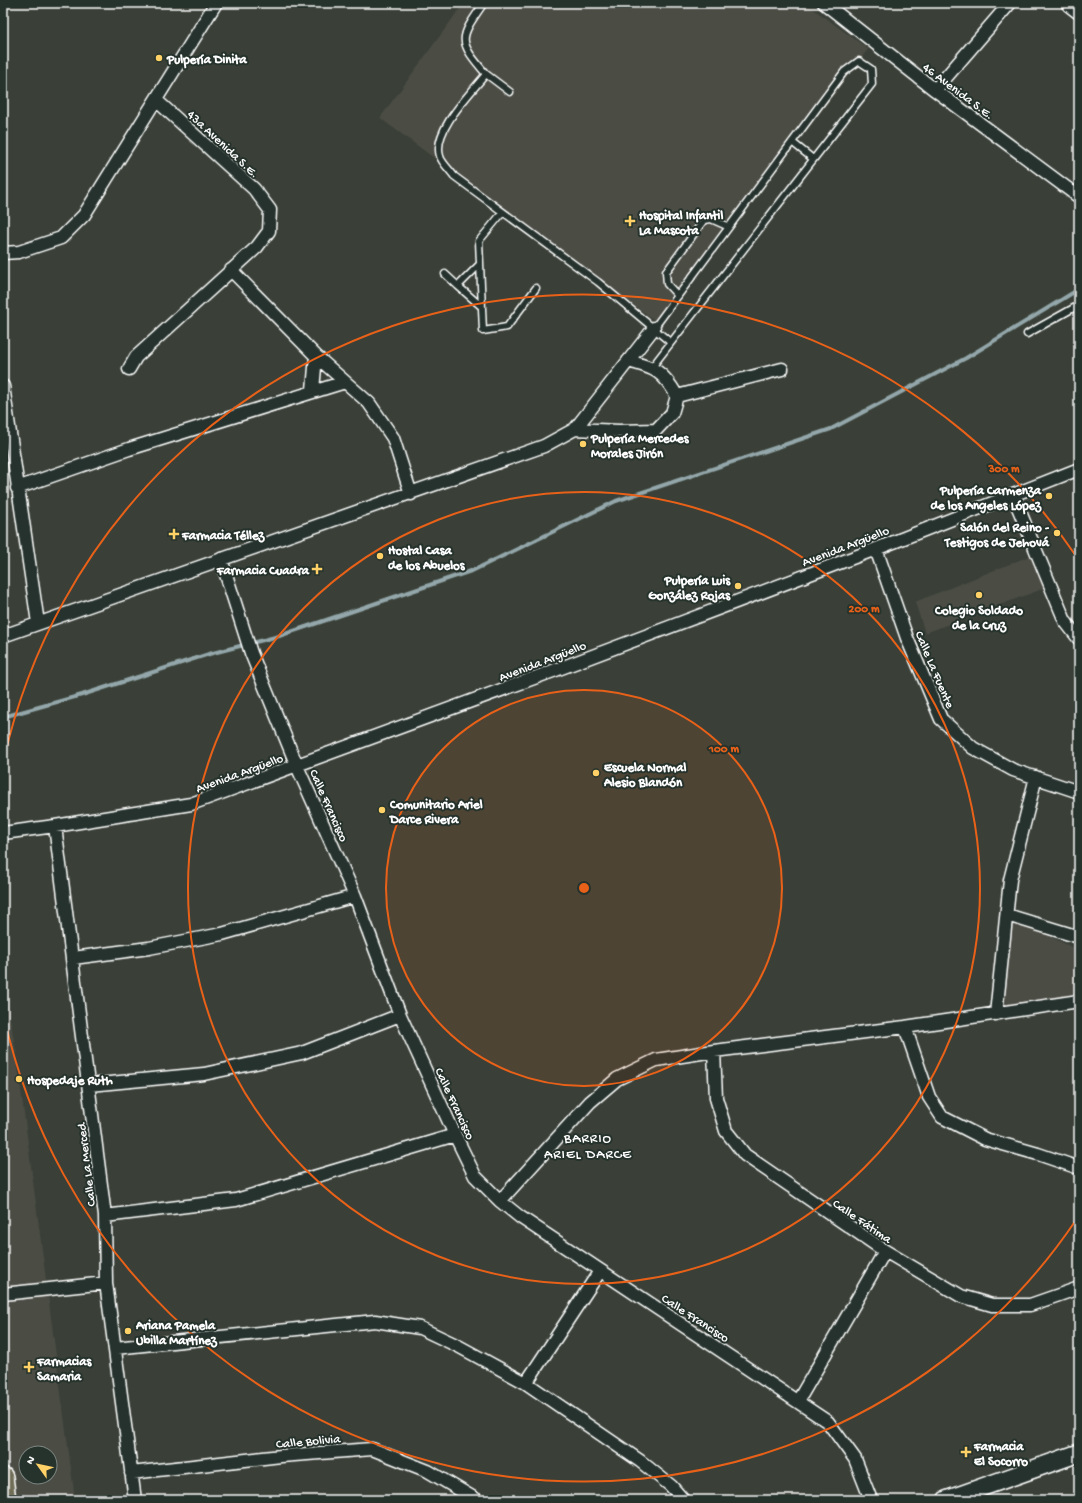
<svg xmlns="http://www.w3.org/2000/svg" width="1082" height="1503" font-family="'Gochi Hand',sans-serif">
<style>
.built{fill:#4c4d44;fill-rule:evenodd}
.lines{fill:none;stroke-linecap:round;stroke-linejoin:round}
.stream{stroke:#94a7ab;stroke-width:4}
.lane-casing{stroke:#fff;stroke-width:9}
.street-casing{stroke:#fff;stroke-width:15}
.secondary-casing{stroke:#fff;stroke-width:20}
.primary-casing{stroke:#fff;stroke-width:22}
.lane{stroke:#26332d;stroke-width:6}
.street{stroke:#26332d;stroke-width:12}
.secondary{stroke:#26332d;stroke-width:17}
.primary{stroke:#716e59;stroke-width:19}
.ring{fill:none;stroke:#e96118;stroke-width:2}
.poi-dot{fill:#ffd166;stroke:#26332d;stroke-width:1.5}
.labels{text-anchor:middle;stroke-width:4;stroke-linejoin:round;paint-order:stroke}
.poi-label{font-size:13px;font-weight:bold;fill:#fff;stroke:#26332d;text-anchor:start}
.street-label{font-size:13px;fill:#fff;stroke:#26332d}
.neighbourhood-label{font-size:14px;letter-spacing:1px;fill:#fff;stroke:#26332d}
.centre{fill:#e96118;stroke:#26332d;stroke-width:2}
.ring-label{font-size:12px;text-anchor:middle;font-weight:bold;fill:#e96118;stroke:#26332d;stroke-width:4;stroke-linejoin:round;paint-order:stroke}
</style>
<rect width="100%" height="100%" fill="#3a4038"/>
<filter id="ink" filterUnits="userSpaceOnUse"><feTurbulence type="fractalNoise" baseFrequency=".025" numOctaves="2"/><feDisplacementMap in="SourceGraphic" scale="8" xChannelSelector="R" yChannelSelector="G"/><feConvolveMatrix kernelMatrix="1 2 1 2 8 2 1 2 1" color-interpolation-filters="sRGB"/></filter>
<g filter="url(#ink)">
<!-- built -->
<path class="built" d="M464 3H805L868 49 661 325 380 118Z
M1030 556 1045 588 925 633 915 602Z
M1007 915 1079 951V1003L996 1014Z
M3 976 16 1053 75 1500H3ZM26 1453H50V1477H26Z"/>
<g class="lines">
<!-- stream -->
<path class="stream" d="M3 717 82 695 209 654 279 636 474 570 616 501 831 429 966 358 1079 289"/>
<defs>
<path id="lane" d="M484 3C459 39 457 40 486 74
M510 92 486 74C471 93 432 131 440 156 441 162 450 170 454 176L598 282 670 342
M792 142 813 159
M503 212 479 241 483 331 507 327 536 288
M445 274 458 286 480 264
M458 286 482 307
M678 296 667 284 666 272 704 220 711 219 729 227
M1027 334 1079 305
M652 367 872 84 871 69 859 61 844 72 654 328"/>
<path id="street" d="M824 3 935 90 1079 197
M935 90 1010 3
M3 253 19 252 61 238 84 215 216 3
M231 270 316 356 369 403 393 438 411 494
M129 369 136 357 257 247 269 231 270 210 254 189 156 100
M3 386 38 623
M313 390 316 356
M677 396 782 369
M575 429 619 431 656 430 672 413 677 396C663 371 655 368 628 361
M17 488 129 449 345 382
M1013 495 1065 621 1079 639
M876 549 907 638 941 719 973 748 1013 770 1079 792
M221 559 251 653 297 766 355 896 400 1015 455 1135 475 1176 500 1201 520 1217 828 1422 855 1459 871 1500
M3 636 544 446 575 429 654 328
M55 826 105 1216 106 1283 135 1500
M3 833 55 826 191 804 553 671 876 549 1079 469
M1007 915 1079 937
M73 958 149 948 222 934 355 896
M996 1014 1010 880 1036 777
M905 1027 929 1097 942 1117 985 1139 1038 1154 1079 1168
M714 1051 716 1098 726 1131 745 1155 885 1251 961 1296 992 1305H1030L1079 1288
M89 1085 204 1074 302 1053 400 1015
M500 1201 590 1102 617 1079 656 1060 714 1051 905 1027 1079 1001
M105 1216 236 1200 455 1135
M3 1294 106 1283
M115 1348 375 1321 420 1328 458 1346 526 1383 640 1461 671 1486 683 1500
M526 1383 600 1271
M798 1401 885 1251
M131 1473 281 1456 372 1449 428 1471 477 1500"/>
<path id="secondary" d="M1070 3 1079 10
M946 1500 1079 1453"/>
<path id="primary" d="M3 1477 6 1500"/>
</defs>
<!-- lane casing -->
<use href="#lane" class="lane-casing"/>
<!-- street casing -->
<use href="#street" class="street-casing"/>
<!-- secondary casing -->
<use href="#secondary" class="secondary-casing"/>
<!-- primary casing -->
<use href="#primary" class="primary-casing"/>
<!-- lane -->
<use href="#lane" class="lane"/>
<!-- street -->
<use href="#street" class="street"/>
<!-- secondary -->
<use href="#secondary" class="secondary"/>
<!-- primary -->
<use href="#primary" class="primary"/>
</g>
</g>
<!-- distance rings -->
<circle cx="584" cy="888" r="198" fill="#e96118" fill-opacity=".12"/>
<g class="ring">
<circle cx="584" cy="888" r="198"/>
<circle cx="584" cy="888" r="396"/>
<path d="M1076 1220A594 594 0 0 1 4 1017M4 759A594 594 0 0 1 1076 556"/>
</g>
<!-- markers -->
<g class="poi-dot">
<circle cx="159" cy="58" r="4"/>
<path d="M628 215h4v4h4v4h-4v4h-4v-4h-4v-4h4z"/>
<circle cx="583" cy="444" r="4"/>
<circle cx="1049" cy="496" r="4"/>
<circle cx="1057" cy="533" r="4"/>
<path d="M172 528h4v4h4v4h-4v4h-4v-4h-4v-4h4z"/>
<circle cx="380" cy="556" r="4"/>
<path d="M315 563h4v4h4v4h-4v4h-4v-4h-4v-4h4z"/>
<circle cx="738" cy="586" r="4"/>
<circle cx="979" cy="595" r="4"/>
<circle cx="596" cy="773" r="4"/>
<circle cx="382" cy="810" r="4"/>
<circle cx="19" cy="1079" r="4"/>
<circle cx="128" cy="1331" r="4"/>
<path d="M27 1361h4v4h4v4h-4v4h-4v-4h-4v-4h4z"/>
<path d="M964 1446h4v4h4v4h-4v4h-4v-4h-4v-4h4z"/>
</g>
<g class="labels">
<!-- poi labels -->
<g class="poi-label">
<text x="167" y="63">Pulpería Dinita</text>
<text x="639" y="219">Hospital Infantil<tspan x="639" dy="15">La Mascota</tspan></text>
<text x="591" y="442">Pulpería Mercedes<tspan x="591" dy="15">Morales Jirón</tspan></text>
<text x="1041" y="494" text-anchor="end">Pulpería Carmenza<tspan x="1041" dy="15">de los Angeles López</tspan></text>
<text x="1049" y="531" text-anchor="end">Salón del Reino -<tspan x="1049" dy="15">Testigos de Jehová</tspan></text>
<text x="182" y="539">Farmacia Téllez</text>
<text x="388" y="554">Hostal Casa<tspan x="388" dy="15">de los Abuelos</tspan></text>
<text x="309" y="574" text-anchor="end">Farmacia Cuadra</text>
<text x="730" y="584" text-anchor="end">Pulpería Luis<tspan x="730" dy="15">González Rojas</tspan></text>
<text x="979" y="614" text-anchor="middle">Colegio Soldado<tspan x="979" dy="15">de la Cruz</tspan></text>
<text x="604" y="771">Escuela Normal<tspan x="604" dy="15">Alesio Blandón</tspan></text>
<text x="390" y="808">Comunitario Ariel<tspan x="390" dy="15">Darce Rivera</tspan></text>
<text x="27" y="1084">Hospedaje Ruth</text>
<text x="136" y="1329">Ariana Pamela<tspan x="136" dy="15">Ubilla Martínez</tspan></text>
<text x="37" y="1365">Farmacias<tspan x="37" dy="15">Samaria</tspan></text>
<text x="974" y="1450">Farmacia<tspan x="974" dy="15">El Socorro</tspan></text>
</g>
<!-- street labels -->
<g class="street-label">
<text transform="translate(959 90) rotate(37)" y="5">46 Avenida S.E.</text>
<text transform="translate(224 143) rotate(43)" y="5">43a Avenida S.E.</text>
<text transform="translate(845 545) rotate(-21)" y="5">Avenida Argüello</text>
<text transform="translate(542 660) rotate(-21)" y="5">Avenida Argüello</text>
<text transform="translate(936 669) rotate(67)" y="5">Calle La Fuente</text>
<text transform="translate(239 772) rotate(-20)" y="5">Avenida Argüello</text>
<text transform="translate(330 805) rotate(66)" y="5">Calle Francisco</text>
<text transform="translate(456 1103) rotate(65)" y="5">Calle Francisco</text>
<text transform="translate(85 1165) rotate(-97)" y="5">Calle La Merced</text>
<text transform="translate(863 1220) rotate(34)" y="5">Calle Fátima</text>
<text transform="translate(696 1317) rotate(33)" y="5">Calle Francisco</text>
<text transform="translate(308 1440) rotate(-5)" y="5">Calle Bolivia</text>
</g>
<!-- neighbourhood labels -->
<g class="neighbourhood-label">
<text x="588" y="1142">BARRIO<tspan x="588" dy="16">ARIEL DARCE</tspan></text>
</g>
</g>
<circle cx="584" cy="888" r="6" class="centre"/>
<g class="ring-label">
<text x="1004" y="472">300 m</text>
<text x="864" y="612">200 m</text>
<text x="724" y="752">100 m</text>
</g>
<!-- margin -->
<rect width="1082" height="1503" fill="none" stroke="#26332d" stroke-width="16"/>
<rect x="8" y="8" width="1066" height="1487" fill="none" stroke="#fff" stroke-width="1.5" filter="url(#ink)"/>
<!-- north arrow -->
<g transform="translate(38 1465) rotate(303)"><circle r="19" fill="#26332d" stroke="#7d8581"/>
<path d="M0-3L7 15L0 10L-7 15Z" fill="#ffd166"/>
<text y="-6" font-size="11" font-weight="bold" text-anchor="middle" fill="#ffffff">N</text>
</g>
</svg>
